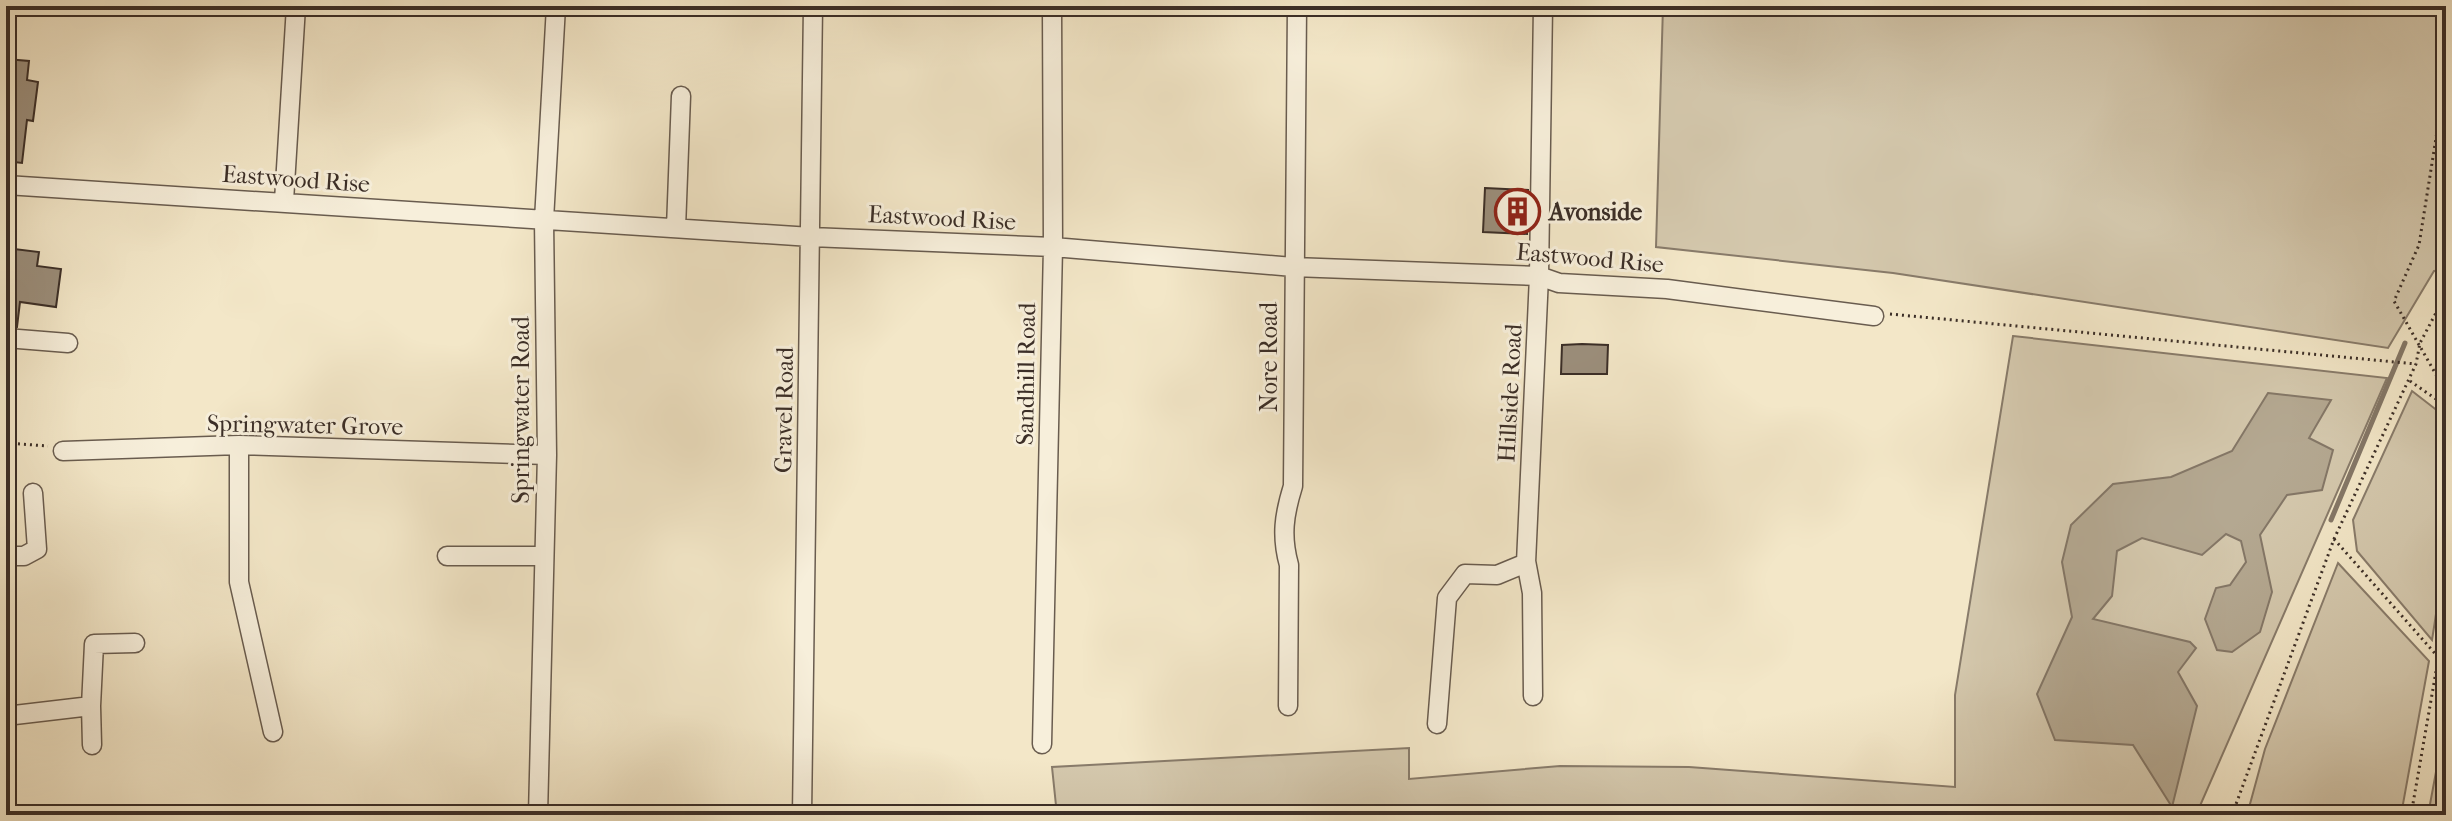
<svg xmlns="http://www.w3.org/2000/svg" width="2452" height="821" font-family="'IM FELL French Canon',serif">
<style>
.green{fill:#d4c8ad;stroke:#887b6a;stroke-width:2}
.water{fill:#b4a891;stroke:#847767;stroke-width:2}
.lines{fill:none;stroke-linecap:round;stroke-linejoin:round}
.stream{stroke:#847767;stroke-width:5}
.building{fill:#9b8e7b;stroke:#3b2e27;stroke-width:2}
.minor-casing{stroke:#695c4f;stroke-width:21}
.path{stroke:#3b2e27;stroke-width:3;stroke-dasharray:2 4;stroke-linecap:butt}
.minor{stroke:#f7efdb;stroke-width:18}
.labels{text-anchor:middle;stroke-width:6;stroke-linejoin:round;paint-order:stroke}
.street-label{font-size:24px;fill:#3b2e27;stroke:#f7efdb}
.poi-label{font-size:24px;font-weight:bold;fill:#3b2e27;stroke:#f7efdb;text-anchor:start}
</style>
<rect width="100%" height="100%" fill="#f3e7c8"/>
<filter id="stains"><feTurbulence type="fractalNoise" baseFrequency=".0025" numOctaves="4"/><feColorMatrix values="0 0 0 0 .2 0 0 0 0 .09 0 0 0 0 .02 0 0 0 .5 -.17"/></filter>
<radialGradient id="worn" r=".72"><stop offset=".6" stop-color="#630" stop-opacity="0"/><stop offset="1" stop-color="#630" stop-opacity=".3"/></radialGradient>
<!-- green -->
<path class="green" d="M1663 6H2446V270L2434 271 2388 348 1893 273 1656 247Z
M2013 336 2387 378 2196 815H1057L1052 767 1409 748V779L1560 766 1689 767 1955 787V695Z
M2412 391 2443 415C2452 490 2444 566 2432 640L2357 551 2353 520Z
M2338 563 2429 661 2401 815H2247L2265 749Z
M2446 718V815H2428Z"/>
<!-- water -->
<path class="water" d="M2268 393 2331 400 2309 438 2333 450 2322 490 2287 495 2260 535 2272 592 2260 632 2232 652 2217 650 2205 619 2216 588 2230 585 2246 562 2241 541 2226 534 2202 555 2142 538 2117 551 2112 596 2093 619 2190 642 2196 648 2178 672 2197 706 2172 807 2133 745 2055 740 2037 694 2072 617 2062 562 2071 525 2113 484 2171 477 2232 451Z"/>
<g class="lines">
<!-- stream -->
<path class="stream" d="M2331 520 2405 343"/>
</g>
<!-- building -->
<path class="building" d="M6 59 29 61 27 80 38 82 33 121 27 120 22 163 6 161Z
M1485 188 1528 190 1527 234 1483 232Z
M6 248 39 252 37 266 61 269 56 307 20 302 17 327 6 326Z
M1582 344 1608 345 1607 374H1561L1562 345Z"/>
<g class="lines">
<defs>
<path id="minor" d="M6 185 811 237 1053 247 1293 267 1539 276 1559 283 1667 289 1874 316
M284 201 296 6
M676 228 681 96
M6 338 68 343
M239 445V582L273 732
M63 451 239 445 547 455
M6 556H24L37 549 33 493
M447 556H544
M1526 561 1532 593 1533 696
M91 706 92 745
M1288 706 1289 565C1281 536 1284 515 1293 486L1297 6
M6 716 91 706 94 644 135 643
M1437 724 1447 598 1465 574 1497 575 1526 563 1539 276 1543 6
M1042 744 1053 247 1052 6
M538 815 547 455 544 220 556 6
M802 815 813 6"/>
</defs>
<!-- minor casing -->
<use href="#minor" class="minor-casing"/>
<!-- path -->
<path class="path" d="M2446 75 2419 245 2394 301 2446 392
M1890 314 2416 364
M2410 381 2446 406
M6 443 48 446
M2334 539 2439 658
M2232 815 2334 539 2416 364 2420 343 2446 294
M2411 815 2446 614"/>
<!-- minor -->
<use href="#minor" class="minor"/>
</g>
<!-- icons -->
<defs>
<symbol id="building-ring" viewBox="-11 -11 22 22"><circle r="9.5" fill="#f7efdb" stroke="#8f2418" stroke-width="1.5"/><path d="M-4-6H4V6H1V3H-1V6H-4ZM-2.5-4.3h1.7v1.8h-1.7ZM.8-4.3h1.7v1.8H.8ZM-2.5-1h1.7V.8h-1.7ZM.8-1h1.7V.8H.8Z" fill="#8f2418"/></symbol>
</defs>
<g fill-rule="evenodd">
<use href="#building-ring" x="1492" y="186" width="51" height="51"/>
</g>
<g class="labels">
<!-- street labels -->
<g class="street-label">
<text transform="translate(296 179) rotate(4)" y="8">Eastwood Rise</text>
<text transform="translate(942 218) rotate(3)" y="8">Eastwood Rise</text>
<text transform="translate(1590 258) rotate(5)" y="8">Eastwood Rise</text>
<text transform="translate(1269 357) rotate(-90)" y="8">Nore Road</text>
<text transform="translate(1026 374) rotate(-89)" y="8">Sandhill Road</text>
<text transform="translate(1510 393) rotate(-87)" y="8">Hillside Road</text>
<text transform="translate(521 410) rotate(-90)" y="8">Springwater Road</text>
<text transform="translate(784 410) rotate(-89)" y="8">Gravel Road</text>
<text transform="translate(305 425) rotate(1)" y="8">Springwater Grove</text>
</g>
<!-- poi labels -->
<g class="poi-label">
<text x="1549" y="220">Avonside</text>
</g>
</g>
<!-- margin -->
<rect width="2452" height="821" fill="none" stroke="#f3e7c8" stroke-width="32"/>
<rect x="8" y="8" width="2436" height="805" fill="none" stroke="#3b2e27" stroke-width="4"/>
<rect x="16" y="16" width="2420" height="789" fill="none" stroke="#3b2e27" stroke-width="2"/>
<rect width="100%" height="100%" filter="url(#stains)"/>
<rect width="100%" height="100%" fill="url(#worn)"/>
</svg>
